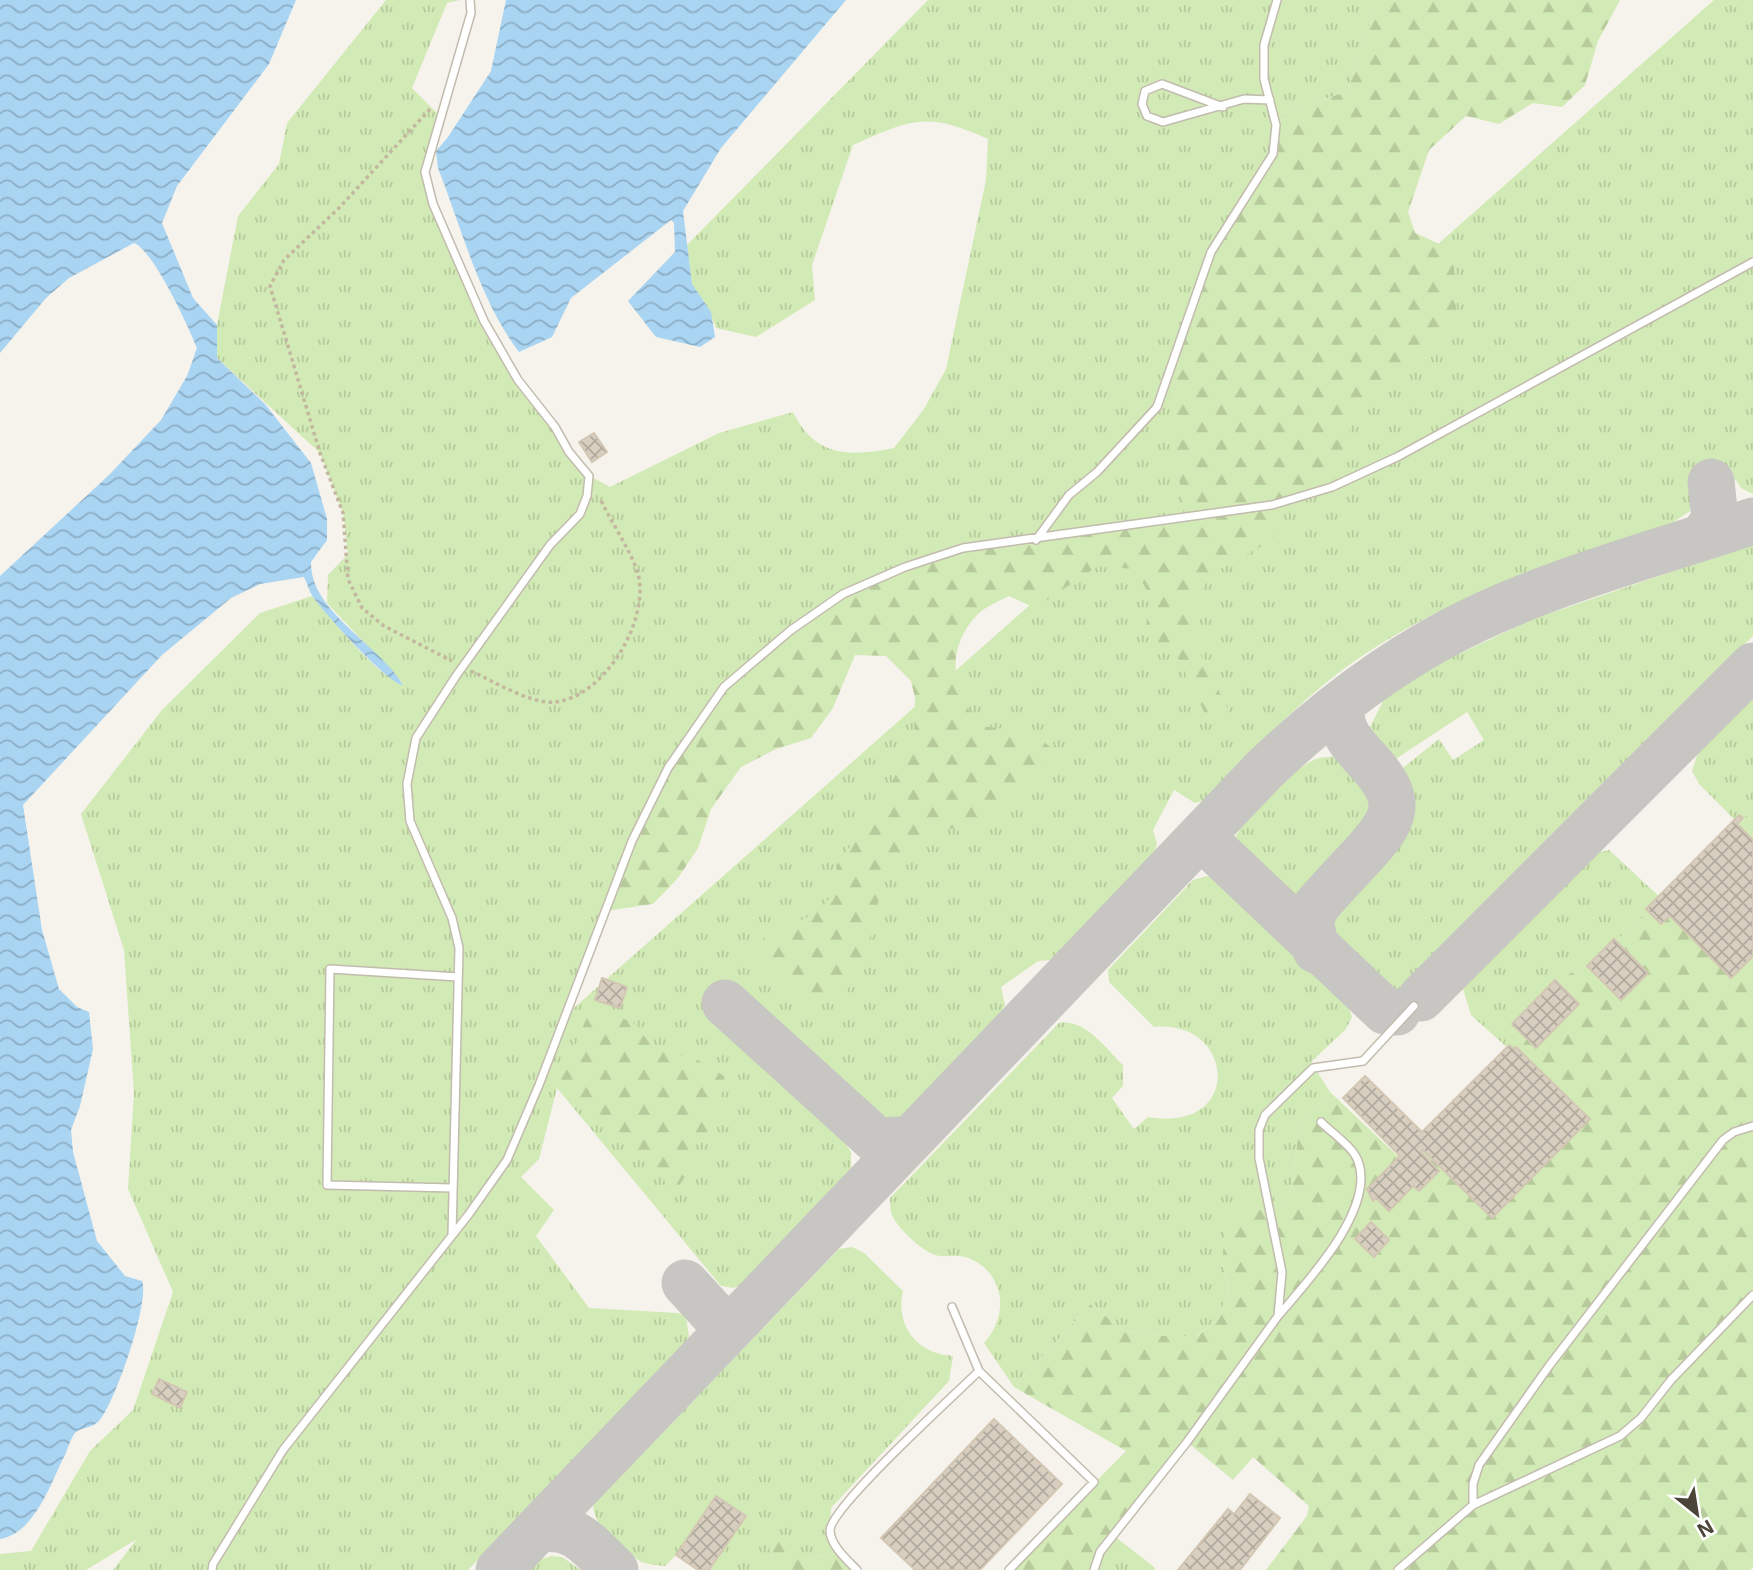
<svg xmlns="http://www.w3.org/2000/svg" width="1753" height="1570" font-family="Inter,sans-serif">
<style>
.grass{fill:url(#grass-tufts);fill-rule:evenodd}
.forest{fill:url(#forest-firs)}
.water{fill:url(#water-waves)}
.lines{fill:none;stroke-linecap:round;stroke-linejoin:round}
.taxiway{stroke:#c8c6c3;stroke-width:47}
.building{fill:url(#building-cross-hatch);stroke:#d3c7b4;stroke-width:2}
.service-casing{stroke:#c2bbae;stroke-width:10}
.path{stroke:#c4b79f;stroke-width:3.5;stroke-dasharray:3.5 3.5;stroke-linecap:butt}
.service{stroke:#fff;stroke-width:7}
</style>
<defs>
<pattern id="grass-tufts" width="24" height="20" patternUnits="userSpaceOnUse" patternTransform="scale(1.75)"><rect width="24" height="20" fill="#d2eab5"/><path d="M3 7l-1-3M5 7V3M7 7l1-3M15 17l-1-3M17 17v-4M19 17l1-3" fill="none" stroke="#b6ca9c"/></pattern>
<pattern id="forest-firs" width="22" height="20" patternUnits="userSpaceOnUse" patternTransform="scale(1.75)"><rect width="22" height="20" fill="#d2eab5"/><path d="M5 1l3.5 6h-7zM16 11l3.5 6h-7z" fill="#b6ca9c"/></pattern>
<pattern id="water-waves" width="16" height="10" patternUnits="userSpaceOnUse" patternTransform="scale(1.75)"><rect width="16" height="10" fill="#a9d4f2"/><path d="M0 5q4-4 8 0t8 0" fill="none" stroke="#8caec5"/></pattern>
<pattern id="building-cross-hatch" width="8" height="8" patternUnits="userSpaceOnUse" patternTransform="scale(1.75)"><rect width="8" height="8" fill="#d8cfc1"/><path d="M0 0l8 8M0 8l8-8" fill="none" stroke="#b1aa9e"/></pattern>
</defs>
<rect width="100%" height="100%" fill="#f6f3ec"/>
<!-- grass -->
<path class="grass" d="M386 0H460L447 3 412 88 439 115 425 172 433 204 484 321 518 380 555 427 579 470 610 487 719 433 793 412C815 457 849 457 894 448L924 409 946 369 986 180 988 139C927 111 911 119 853 145L812 265 815 300 756 337 716 328 710 312 692 284 687 245 928 0H1377L1347 92 1286 111 1179 473 1714 0H1753V494L1741 488 1736 480 1690 501V511L1672 523C1562 560 1452 594 1356 660 1299 700 1253 751 1204 800L1195 803 1174 790 1153 830 1157 844 1154 854 1058 956 1051 960 1038 961 1001 987 1005 1005 998 1016 902 1116 893 1122 874 1117 750 1002 851 1152V1167L848 1176 744 1283 734 1288 721 1286 557 1088 539 1159 521 1177 554 1210 536 1236 589 1308 678 1313 686 1316 689 1337 685 1347 468 1570H113L137 1539 86 1570H0V1554L31 1551 90 1451 133 1410 173 1292 128 1189 134 1093 124 950 81 814 162 710 260 613 312 596C332 619 375 675 403 684L327 603 328 575 348 554 343 513 320 453 217 358V325L238 216 279 164 287 123ZM1116 529 567 1014 632 841 963 548Z
M1753 544V636L1398 991C1366 1001 1347 967 1328 946L1330 920 1399 847 1407 829 1408 811 1394 775 1439 739 1453 760 1484 740 1467 712 1388 764 1370 745 1368 731 1386 695 1446 660 1533 619Z
M1753 698V804L1740 825 1699 784 1692 771 1700 747Z
M1335 756C1340 757 1347 756 1351 758 1365 764 1383 785 1382 801 1382 808 1318 885 1308 895 1298 896 1286 899 1276 896 1257 890 1226 863 1234 840 1241 821 1295 767 1314 760 1320 757 1328 757 1335 756Z
M1609 850 1663 900 1587 966 1555 980 1512 1023 1519 1044 1511 1051 1471 1015 1462 986 1588 855Z
M1207 876 1231 880 1342 988 1352 1017 1346 1029 1311 1062 1330 1092 1299 1125 1293 1183 1282 1212 1222 1264 1229 1287 1219 1319 1196 1336H1159L1124 1331 1091 1304 1014 1387 984 1343C1008 1317 1006 1277 973 1260 961 1254 952 1257 940 1256 926 1255 901 1231 894 1219 890 1212 890 1205 890 1198L1059 1023C1086 1019 1104 1047 1123 1065V1086L1112 1098 1134 1129 1148 1117C1244 1134 1236 1019 1154 1027L1109 982 1108 970 1193 880Z
M852 1247 864 1253 903 1291C895 1326 917 1354 953 1356L949 1381 831 1508 830 1533 840 1552 806 1559 769 1548 779 1570H698L676 1555 665 1566C657 1565 645 1565 638 1560 621 1549 593 1526 593 1505L839 1249Z
M1113 1535 1154 1567 1155 1570H1094Z
M551 1556 562 1557 581 1570H530L539 1560Z"/>
<!-- forest -->
<path class="forest" d="M1377 0H1620L1598 41 1585 85 1562 107 1533 103 1499 124 1466 116 1429 150 1408 212 1415 233 1453 250 1457 330 1352 422 1332 487 1272 505 1277 529 1271 541 1213 573 1189 608 1190 634 1228 709 1226 718 1216 721 1207 718 1177 656 1159 650 1146 634 1147 616 1153 600 1134 569 1098 566 1035 608 1009 596C999 601 985 607 977 615 944 650 952 692 980 726L1032 732 1055 751 971 838 953 828 915 845 883 880 868 953 844 996C805 1011 779 986 758 955L767 929C801 924 819 915 839 886L836 866 876 810 914 742 915 698 911 681 886 656 855 655 833 708 811 738 776 749 741 767 711 809 698 848 678 878 653 904 605 911 632 841 668 768 724 687 791 630 843 594 963 548 1184 518 1167 380 1211 252 1273 154 1286 111 1347 92Z
M1753 804V1567L1750 1570H1266L1307 1516 1309 1506 1253 1457 1233 1480 1187 1442 1100 1552 1094 1570H1009L1126 1451 1014 1387 1091 1304 1124 1331 1159 1336H1197L1219 1319 1229 1287 1222 1264 1225 1231 1241 1208 1282 1212 1293 1183 1299 1125 1330 1092 1402 1160 1518 1044 1512 1024 1555 980 1587 966 1663 900 1740 825Z
M591 1008 633 1022 648 1041 673 1054 696 1059 724 1076 725 1088 712 1111 714 1122 706 1139 696 1144C698 1163 685 1176 675 1191L560 1080Z
M788 1536 806 1559 840 1552 857 1570H779L769 1548Z"/>
<!-- water -->
<path class="water" d="M0 0H296L269 64 177 186 162 223 193 298 217 325V358L265 404 311 463 327 519V540L311 562C310 612 380 645 403 685 388 684 324 613 313 597 309 591 307 583 304 577L260 584 231 598 162 655 23 805 42 930 59 989 77 1007 89 1012 93 1049 80 1106 71 1130 73 1152 97 1241 125 1276 142 1281C150 1301 115 1404 99 1421 93 1428 81 1427 75 1433 71 1438 68 1447 66 1453 51 1481 36 1533 0 1539V576L109 475 161 420 187 376 197 348C188 326 154 251 134 243L69 278 46 298 0 353Z
M506 0H846L721 148 683 211 692 284 711 312 715 337 700 347 656 337 628 301 675 252 674 223 671 220 571 298 552 337 519 352C479 299 462 229 438 168L436 151 448 137 491 71Z"/>
<g class="lines">
<!-- taxiway -->
<path class="taxiway" d="M1707 531 1715 519 1711 482
M1211 838 1212 847 1385 1011 1397 1012
M1316 950 1310 920 1317 905C1331 889 1346 873 1361 857 1394 821 1407 803 1368 761 1354 745 1341 734 1341 711
M1421 998 1753 666
M725 1003 877 1141 901 1140
M685 1283 718 1319 719 1328
M537 1530C575 1522 589 1546 615 1570
M499 1570 1265 769C1328 709 1397 656 1476 619 1565 577 1661 552 1753 521"/>
</g>
<!-- building -->
<path class="building" d="M594 433 607 452 592 462 579 442Z
M1739 815 1743 818 1737 824 1753 840V956L1731 978 1670 916 1661 924 1646 909Z
M1614 939 1648 973 1621 1000 1587 966Z
M602 978 627 987 620 1008 595 1000Z
M1555 980 1579 1004 1536 1048 1512 1024Z
M1509 1045 1514 1049 1516 1047 1590 1119 1492 1218 1423 1150 1421 1152 1439 1171 1419 1191 1413 1186 1389 1211 1376 1198 1373 1201 1367 1189 1400 1156 1343 1098 1365 1076 1422 1132Z
M1371 1222 1389 1240 1374 1257 1355 1239Z
M159 1379 187 1392 180 1408 152 1394Z
M994 1419 1062 1484 980 1570H915L881 1538Z
M1250 1494 1280 1518 1240 1570H1178L1228 1509 1234 1514Z
M716 1496 746 1516 709 1570H698L676 1555Z"/>
<g class="lines">
<defs>
<path id="service" d="M1223 107 1162 84 1145 91 1142 104 1147 116 1163 122 1244 99 1270 100
M1036 540 1069 495 1097 472 1157 407 1211 252 1273 154 1276 125 1264 79V45L1277 0
M453 1188 327 1185 330 969 458 977
M452 1235 459 948 452 918 410 821 407 784 416 738 456 676 550 545 580 514 587 496 589 476 569 452 555 427 518 380 484 321 433 204 425 172 471 13 470 0
M1278 1316C1307 1282 1376 1209 1358 1161 1353 1147 1332 1133 1321 1122
M979 1371 1094 1482 1009 1570
M1473 1505 1620 1436 1641 1418 1671 1380 1753 1295
M212 1570 213 1564 283 1450 469 1214 507 1160 539 1085 632 841 668 768 724 687 791 630 843 594 905 567 963 548 1272 505 1332 487 1399 456 1753 262
M857 1570C847 1560 831 1546 830 1531 829 1508 956 1394 979 1371L952 1307
M1094 1570 1100 1552 1187 1442 1278 1316 1282 1272 1259 1158V1130L1265 1115 1313 1068 1363 1061 1414 1006
M1398 1570 1473 1505V1484L1479 1465 1549 1366 1723 1140 1734 1132 1753 1126"/>
</defs>
<!-- service casing -->
<use href="#service" class="service-casing"/>
<!-- path -->
<path class="path" d="M430 109 339 208 284 260 270 286 320 453 343 513 348 579 362 608 384 626 452 661
M471 671C493 681 532 705 556 702 605 696 650 620 638 574 631 550 610 521 600 498"/>
<!-- service -->
<use href="#service" class="service"/>
</g>
<!-- north arrow -->
<g transform="translate(1697 1514) rotate(150)" stroke="#ffffff" stroke-width="5" paint-order="stroke">
<path d="M0-5L12 26L0 18L-12 26Z" fill="#4b4439"/>
<text y="-10" font-size="19" font-weight="bold" text-anchor="middle" fill="#4b4439">N</text>
</g>
</svg>
